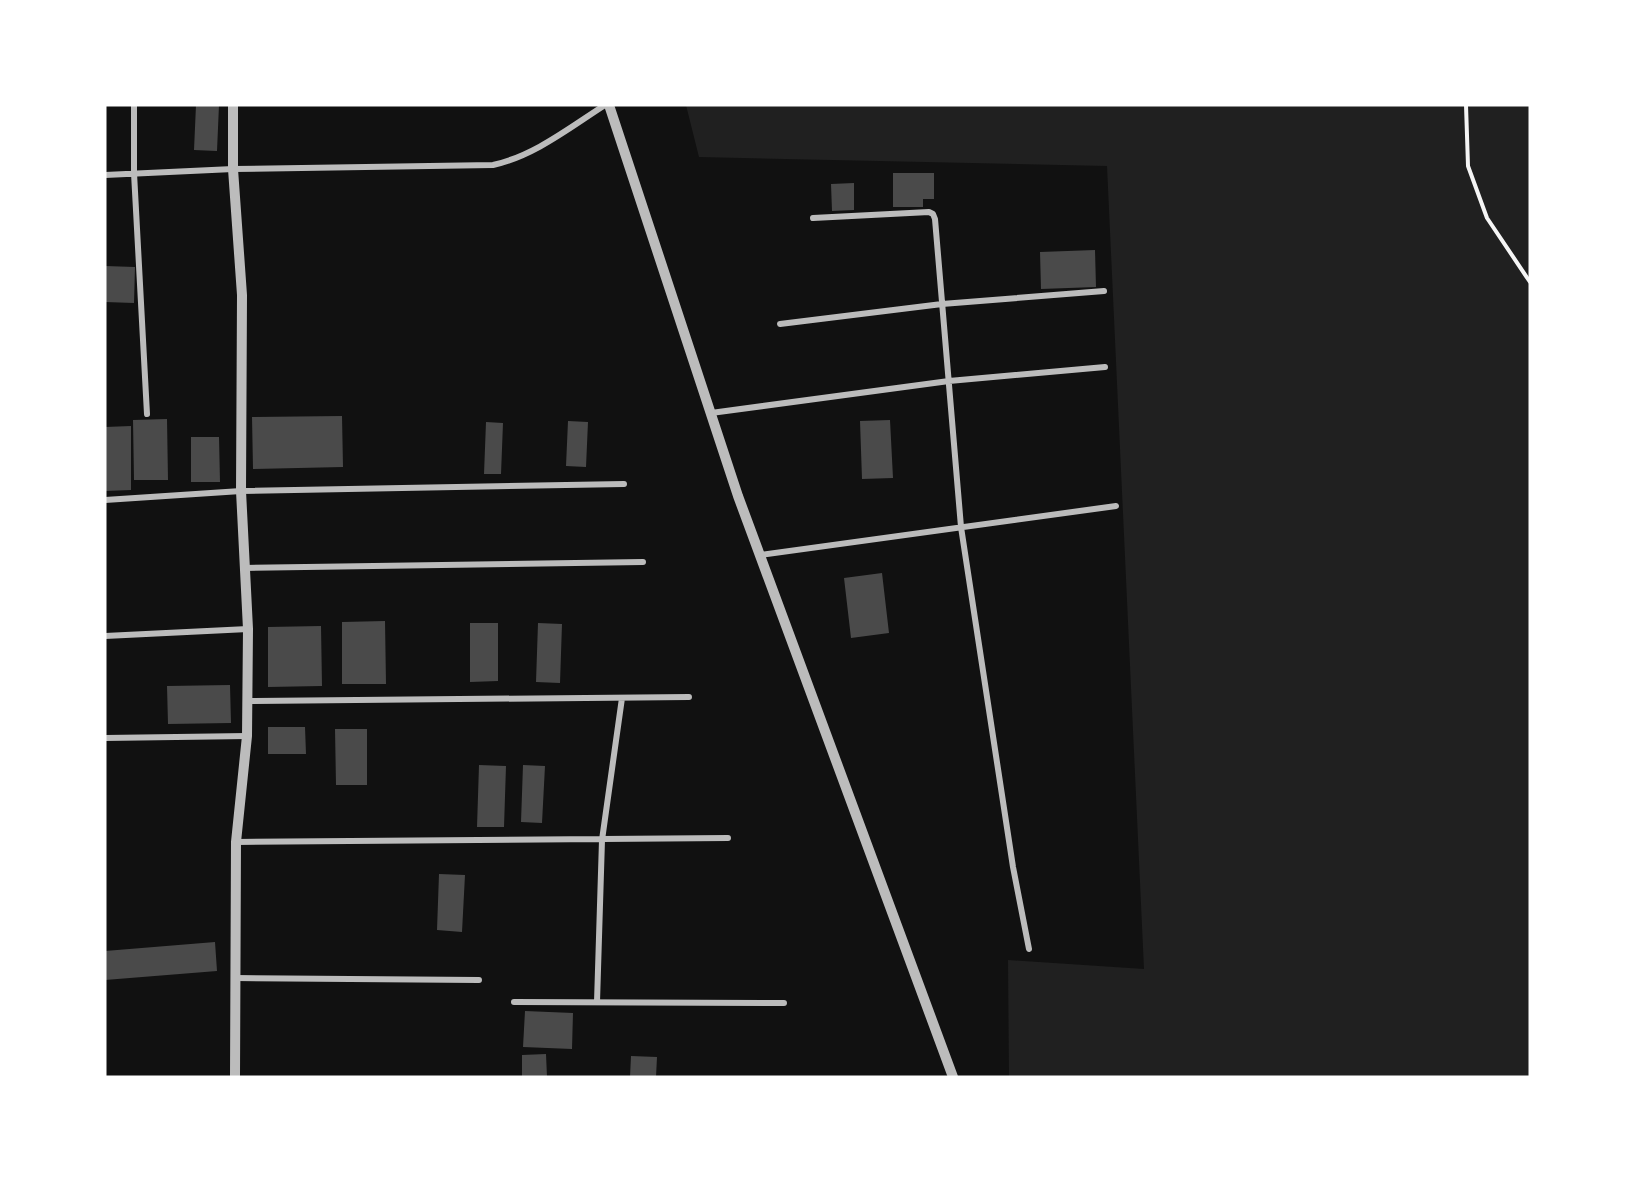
<svg xmlns="http://www.w3.org/2000/svg" width="1635" height="1182" font-family="'IBM Plex Sans',sans-serif">
<style>
.green{fill:#202020}
.building{fill:#4a4a4a}
.lines{fill:none;stroke-linecap:round;stroke-linejoin:round}
.path{stroke:#f5f5f5;stroke-width:4}
.minor{stroke:#bcbcbc;stroke-width:6}
.tertiary{stroke:#bcbcbc;stroke-width:10}
</style>
<rect width="100%" height="100%" fill="#111"/>
<!-- green -->
<path class="green" d="M686 105H1530V1077H1009L1008 960 1144 969 1107 166 699 157Z"/>
<!-- building -->
<path class="building" d="M196 105H219L217 151 194 150Z
M893 173H934V199H923V207H893Z
M854 183V210L832 211 831 184Z
M1095 250 1096 287 1041 289 1040 252Z
M105 266 135 267 134 303 105 302Z
M342 416 343 467 253 469 252 417Z
M167 419 168 480H134L133 420Z
M890 420 893 478 862 479 860 421Z
M568 421 588 422 586 467 566 466Z
M486 422 503 423 501 474H484Z
M131 426V490L105 491V427Z
M191 437H219L220 482H191Z
M882 573 889 633 851 638 844 578Z
M385 621 386 684H342V622Z
M470 623H498V681L470 682Z
M538 623 562 624 560 683 536 682Z
M321 626 322 686 268 687V627Z
M230 685 231 723 168 724 167 686Z
M268 727H305L306 754H268Z
M335 729H367V785H336Z
M479 765 506 766 504 827H477Z
M523 765 545 766 542 823 521 822Z
M439 874 465 875 462 932 437 930Z
M215 942 217 971 105 980V951Z
M525 1011 573 1013 572 1049 523 1047Z
M546 1054 547 1077H522V1055Z
M631 1056 657 1057 656 1077H630Z"/>
<g class="lines">
<!-- path -->
<path class="path" d="M1466 105 1468 166 1487 218 1530 282"/>
<!-- minor -->
<path class="minor" d="M134 105V173L147 414
M105 175 233 169 493 165C534 156 569 128 605 105
M813 218 929 212 933 214 935 219 961 527 1013 867 1029 949
M780 324 942 304 1104 291
M711 413 949 381 1105 367
M105 500 241 491 624 484
M760 555 1116 506
M244 568 643 562
M105 636 248 629
M247 701 689 697
M105 738 247 736
M236 842 728 838
M235 978 479 980
M514 1002 784 1003
M597 1002 602 840 622 698"/>
<!-- tertiary -->
<path class="tertiary" d="M233 105V169L242 295 241 491 248 629 247 736 236 842 235 1077
M609 105 738 496 953 1077"/>
</g>
<!-- border -->
<rect width="1635" height="1182" fill="none" stroke="#ffffff" stroke-width="213"/>
</svg>
